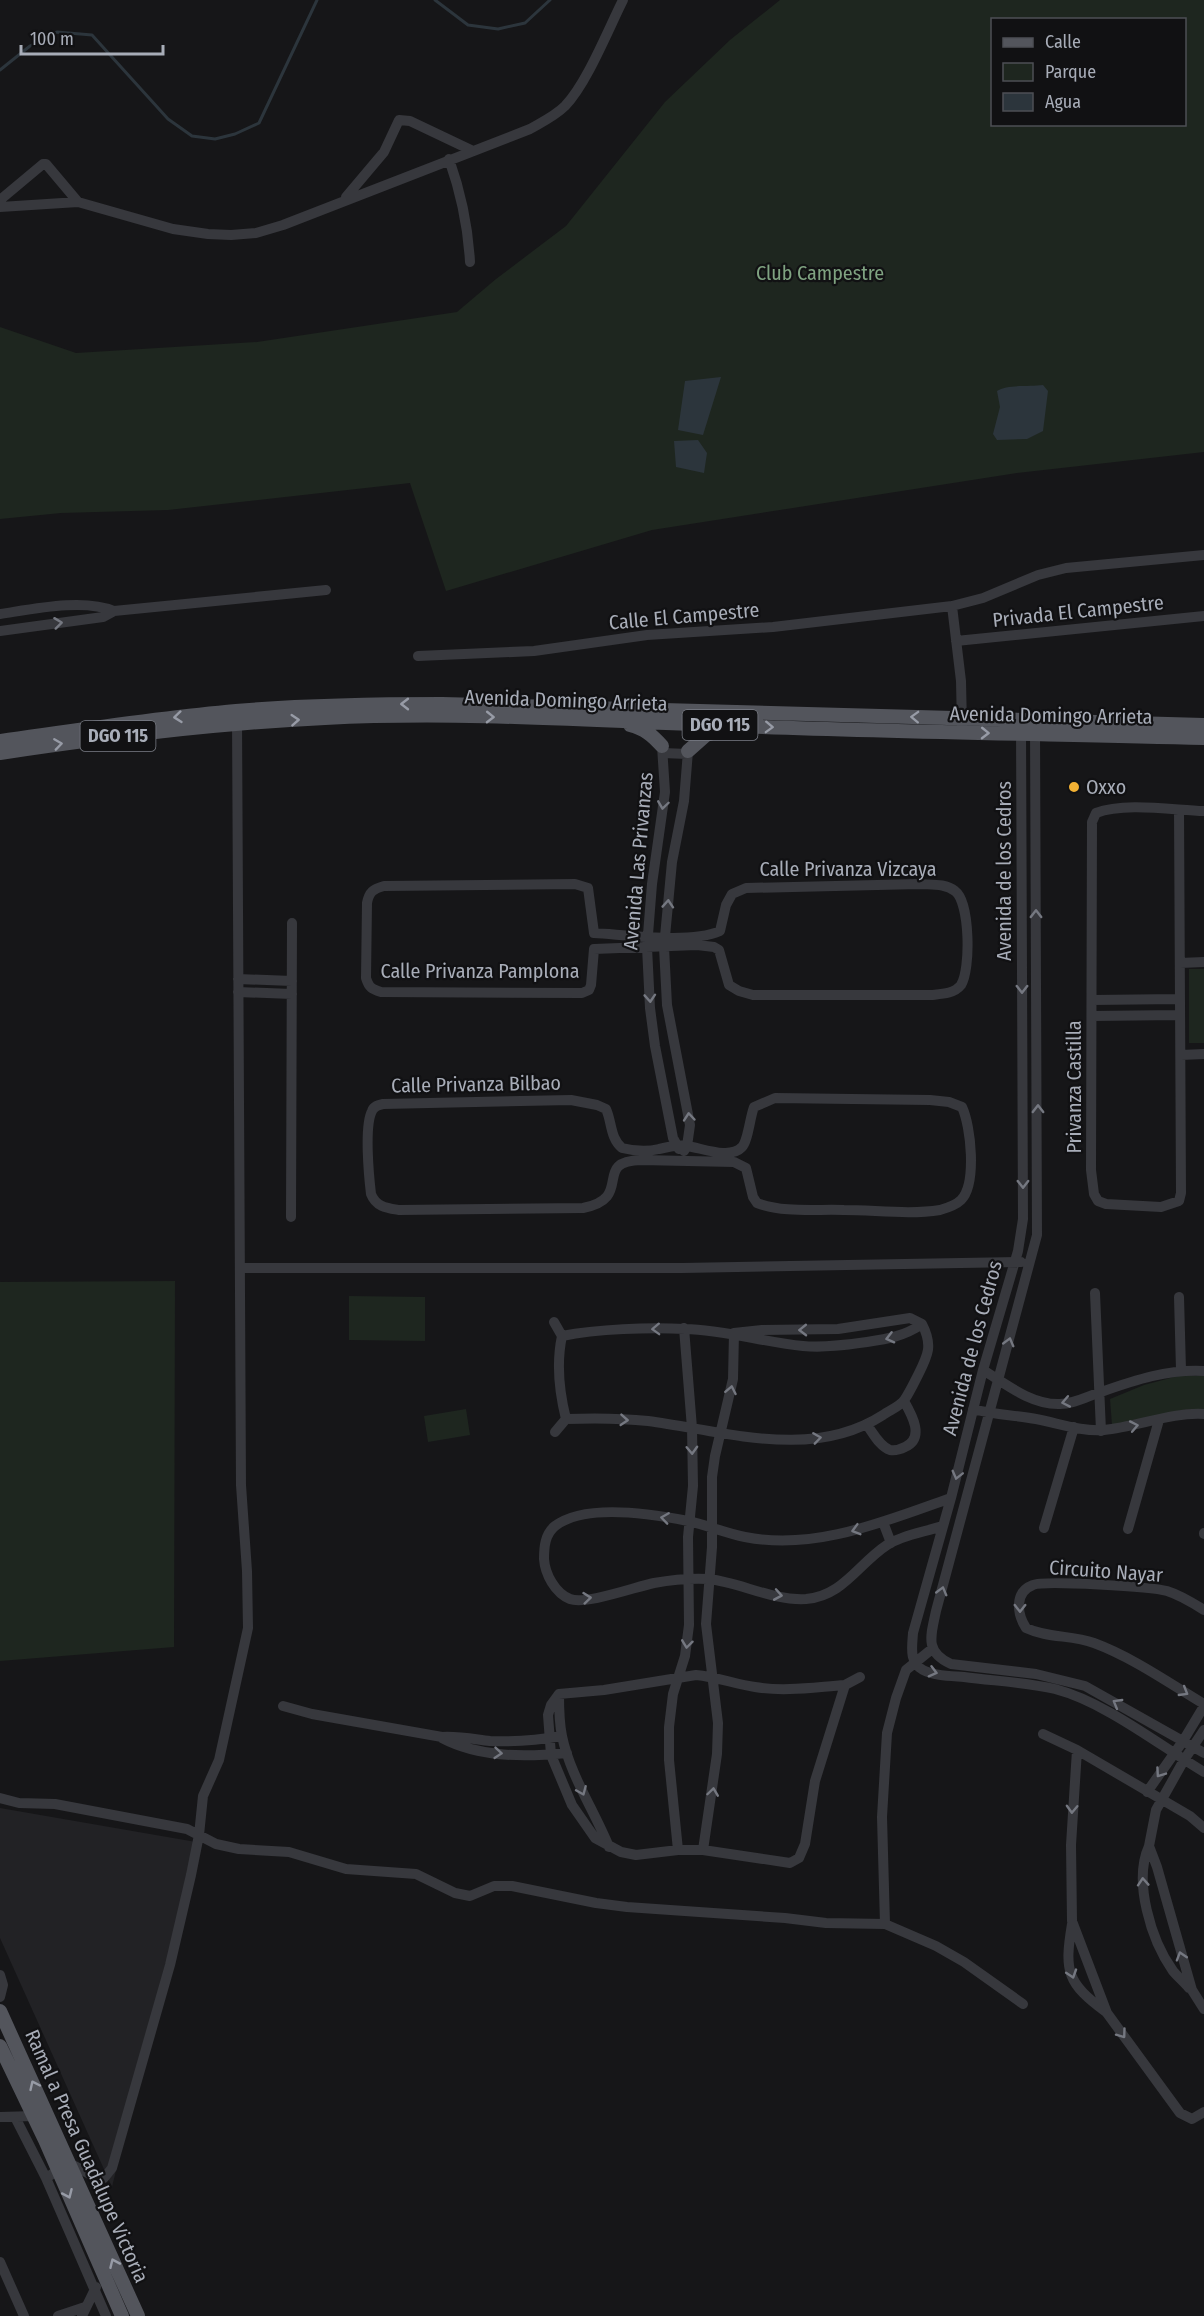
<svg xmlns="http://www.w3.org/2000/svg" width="1204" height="2316" font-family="'Fira Sans Condensed',sans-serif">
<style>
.built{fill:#222225}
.green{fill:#1e261f;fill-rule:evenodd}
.water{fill:#2c353c}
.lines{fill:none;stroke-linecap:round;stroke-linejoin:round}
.stream{stroke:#2c353c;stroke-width:3}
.minor{stroke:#37383d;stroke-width:10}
.major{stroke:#53555c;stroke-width:14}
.oneway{stroke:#757881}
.oneway2{stroke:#979ba6}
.poi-dot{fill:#f2b134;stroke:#111113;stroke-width:2}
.labels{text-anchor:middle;stroke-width:4.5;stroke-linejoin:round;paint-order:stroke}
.shield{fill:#111113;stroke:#7b7e86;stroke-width:1.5}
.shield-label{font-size:18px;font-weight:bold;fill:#a8adb8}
.park-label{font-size:20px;fill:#7fa381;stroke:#111113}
.street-label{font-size:20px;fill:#a8adb8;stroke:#111113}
.poi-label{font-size:20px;fill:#a8adb8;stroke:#111113;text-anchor:start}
</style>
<rect width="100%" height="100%" fill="#161618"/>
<!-- built -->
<path class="built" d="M0 1808 196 1842 112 2187 0 1938Z"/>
<!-- green -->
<path class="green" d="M780 0H1204V452L1017 473 652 530 446 591 410 483 168 510 61 513 0 519V327L76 353 257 342 457 312 496 279 566 226 665 102 730 40ZM992 20H1184V124H992Z
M1189 969H1204V1043H1189Z
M175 1281 174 1647 0 1661V1282Z
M349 1296 425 1297V1341L349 1340Z
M1178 1376H1204V1409H1188L1112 1425 1110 1399 1144 1385Z
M466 1409 470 1435 428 1442 424 1416Z"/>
<!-- water -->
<path class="water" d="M721 377 703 435 678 430 685 381Z
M1043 385 1048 391 1043 431 1027 439 997 440 993 434 1000 407 997 391C1007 384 1030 387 1043 385Z
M698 440 707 453 704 473 676 467 674 441Z"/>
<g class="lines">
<!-- stream -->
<path class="stream" d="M435 0 468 25 498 29 525 23 550 0
M0 70 30 46 57 32 92 35 168 119 192 136 215 139 235 134 259 123 317 0"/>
<!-- minor -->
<path class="minor" d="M449 159C461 193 468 225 470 262
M346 197 384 152 399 120 410 121 471 150
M0 200 43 164H46L78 202
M0 207 78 202 173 229 208 234 231 235 256 233 283 225 530 129C542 122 555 116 565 106 587 83 608 30 623 0
M952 606 961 681 962 726
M0 614C33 609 84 598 114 611
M0 631 103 617 114 611 326 590
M956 641 1204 616
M418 656 534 651 647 635 773 627 952 606 983 598 1038 575 1066 568 1204 555
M1021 726 1023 1219 1018 1251 983 1370 951 1498 913 1633C912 1648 909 1662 923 1670 934 1676 951 1676 964 1677 994 1681 1025 1682 1055 1689 1105 1702 1159 1745 1204 1772
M1035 728 1037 1235 936 1611C931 1635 924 1652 951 1664L1036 1674 1085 1686 1204 1753
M662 746 665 792 652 884 647 947 650 1008 655 1046 673 1138 679 1149
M663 753 687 754
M1179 810 1181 1193 1179 1201 1161 1207 1106 1204 1098 1201 1094 1194 1091 1170 1092 822 1096 813C1124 802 1173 810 1204 811
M575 884 588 888 594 933C628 935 691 944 720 931L726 905 732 894 746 888 919 884C931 885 945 883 955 891 970 902 971 969 961 985 954 994 941 994 931 995H753L739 991 729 985 719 950 714 947 697 945 594 949 591 985 589 990 582 993 381 992C372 989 369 988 366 978L367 903C369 892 373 889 384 886Z
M1180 963 1204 962
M238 979 292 981
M238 992 292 994
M1092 1000 1179 999
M1092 1016 1179 1015
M1181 1055 1204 1054
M775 1098 930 1100 949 1102 962 1107C971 1126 977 1184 961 1200 956 1205 947 1208 940 1210 909 1215 875 1210 844 1210 815 1209 784 1213 757 1203L753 1197 746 1168 734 1162 641 1160C591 1161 635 1198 583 1208L399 1210C387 1208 376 1207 371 1194 369 1177 364 1126 372 1111 374 1106 378 1105 383 1104L571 1100 597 1105 606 1109C612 1122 610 1138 622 1148 634 1151 647 1152 659 1149 669 1147 678 1144 687 1146 702 1148 730 1160 742 1147 748 1141 750 1117 754 1107Z
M684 1151 687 1146 690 1125 667 1005 664 947 672 862 684 801 688 751
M291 1217 292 923
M240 1268H682L1021 1262
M1095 1293 1101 1431
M1179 1297 1181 1370
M554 1322 562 1336
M983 1370C1006 1384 1030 1404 1058 1404 1072 1405 1088 1396 1101 1392 1135 1380 1168 1369 1204 1371
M973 1409C994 1415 1015 1415 1036 1419 1058 1423 1082 1432 1104 1430 1137 1427 1171 1412 1204 1414
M867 1425C873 1433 880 1447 890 1450 895 1451 901 1449 905 1447 925 1438 912 1415 904 1401
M555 1432 566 1419C593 1418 620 1418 648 1421 725 1431 812 1461 883 1415 890 1410 901 1406 905 1399 909 1393 913 1385 916 1379 927 1357 934 1347 922 1324 905 1336 887 1339 867 1342 846 1345 824 1348 803 1346 763 1342 725 1330 685 1329 649 1327 597 1329 562 1336 556 1364 559 1391 566 1419
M883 1522 891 1543
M942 1526C925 1532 902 1535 887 1545 858 1564 843 1596 806 1599 772 1601 740 1582 708 1579 690 1578 671 1580 654 1583 635 1587 586 1605 570 1599 555 1593 545 1574 544 1559 544 1547 545 1534 555 1526 585 1503 653 1514 688 1521 707 1525 725 1533 745 1537 816 1551 885 1521 951 1498
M1044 1528 1074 1427
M1128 1529 1159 1420
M1204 1534V1533
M1204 1610C1193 1603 1180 1595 1167 1591 1152 1587 1045 1580 1033 1585 1014 1592 1017 1614 1026 1628 1047 1638 1072 1635 1094 1643 1132 1657 1169 1683 1204 1704
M696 1675C717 1677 735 1684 755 1687 785 1692 815 1687 845 1685L815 1781 805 1844 799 1858 790 1863 703 1850H678L636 1855 621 1852 595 1838 572 1805 551 1755 548 1715 551 1705 559 1694 604 1690Z
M845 1685 860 1677
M559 1694C559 1708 559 1722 562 1736 570 1775 594 1810 609 1847
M283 1706 312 1714 442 1737C459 1736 473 1739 490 1741 514 1742 539 1740 562 1736
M1204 1730 1184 1760 1156 1810 1149 1846 1157 1867 1192 1990 1204 2009
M1043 1734 1077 1750 1190 1816 1204 1828
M442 1738C480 1758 526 1757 567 1753
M1077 1750 1071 1845 1072 1921 1107 2013 1180 2113 1192 2119 1204 2112
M1147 1792 1183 1741 1204 1706
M0 1798 19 1803 55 1804 187 1829 216 1844 239 1849 289 1852 346 1869 416 1874 455 1893 470 1896 494 1886H512L596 1903 627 1907 785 1918 826 1923 885 1924 936 1946 964 1962 1023 2004
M1149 1846C1133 1881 1151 1940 1173 1971 1178 1977 1184 1982 1189 1988
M678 1850 669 1760V1727L673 1694 685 1656 689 1625 688 1537 693 1486 692 1428 684 1328
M703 1850 717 1754 718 1723 706 1624 712 1547V1477L715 1456 733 1379 734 1333 762 1330 838 1329 910 1318 922 1324
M885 1924 882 1817 887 1733 896 1698 906 1670 932 1649
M1072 1924C1064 1972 1067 1983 1106 2012
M0 1975 3 1985 0 1997
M0 2117 34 2116
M15 2117 46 2178 106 2316
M46 2178 57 2171 75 2166 98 2179 104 2178 112 2168 170 1965 191 1875 199 1835 203 1796 219 1760 248 1628 247 1571 241 1485 237 717
M0 2262 24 2316
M58 2316 85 2307
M82 2316 96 2287"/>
<!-- major -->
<path class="major" d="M630 725C645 729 652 735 662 746
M0 741C79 730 157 718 236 711 305 705 373 704 442 704L1204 725
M688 751 706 735 724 729
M0 753C108 737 216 723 325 718 463 711 600 721 737 726 893 732 1048 734 1204 738
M0 2011 138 2316
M0 2046 45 2140 122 2316"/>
</g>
<!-- one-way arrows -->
<defs><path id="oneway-chevron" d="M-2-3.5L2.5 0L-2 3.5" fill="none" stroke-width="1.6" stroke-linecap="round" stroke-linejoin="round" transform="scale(1.5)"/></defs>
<g class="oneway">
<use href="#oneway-chevron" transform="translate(58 623) rotate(-7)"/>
<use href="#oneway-chevron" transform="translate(663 805) rotate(98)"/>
<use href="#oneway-chevron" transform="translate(668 904) rotate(-86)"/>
<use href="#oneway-chevron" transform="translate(1036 914) rotate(-90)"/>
<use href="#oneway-chevron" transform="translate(1022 989) rotate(90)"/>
<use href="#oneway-chevron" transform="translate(650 998) rotate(86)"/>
<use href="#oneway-chevron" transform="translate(1038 1109) rotate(-90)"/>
<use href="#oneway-chevron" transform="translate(689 1117) rotate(-95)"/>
<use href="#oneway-chevron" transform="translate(1023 1184) rotate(90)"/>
<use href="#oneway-chevron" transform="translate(656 1329) rotate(178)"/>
<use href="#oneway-chevron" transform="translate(803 1330) rotate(179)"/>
<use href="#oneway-chevron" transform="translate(890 1338) rotate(166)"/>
<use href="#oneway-chevron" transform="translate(1009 1342) rotate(-75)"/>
<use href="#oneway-chevron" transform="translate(731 1390) rotate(-79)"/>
<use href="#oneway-chevron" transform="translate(1066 1402) rotate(169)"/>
<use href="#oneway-chevron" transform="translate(624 1420) rotate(4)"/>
<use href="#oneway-chevron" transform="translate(1134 1426) rotate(-11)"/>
<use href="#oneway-chevron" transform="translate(817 1438) rotate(-8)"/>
<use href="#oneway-chevron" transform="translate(692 1450) rotate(88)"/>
<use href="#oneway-chevron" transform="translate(957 1475) rotate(104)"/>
<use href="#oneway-chevron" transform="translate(665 1518) rotate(-172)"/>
<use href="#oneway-chevron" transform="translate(856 1530) rotate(164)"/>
<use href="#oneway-chevron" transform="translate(942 1591) rotate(-75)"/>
<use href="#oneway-chevron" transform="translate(778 1595) rotate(10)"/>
<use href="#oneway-chevron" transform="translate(587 1598) rotate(-6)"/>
<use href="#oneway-chevron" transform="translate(1020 1608) rotate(90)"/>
<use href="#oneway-chevron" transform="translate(687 1644) rotate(97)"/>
<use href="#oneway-chevron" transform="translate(933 1672) rotate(15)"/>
<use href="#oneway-chevron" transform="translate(1184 1692) rotate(31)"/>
<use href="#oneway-chevron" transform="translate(1117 1703) rotate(-150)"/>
<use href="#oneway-chevron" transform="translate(498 1753) rotate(5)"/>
<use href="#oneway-chevron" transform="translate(1160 1773) rotate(125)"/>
<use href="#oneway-chevron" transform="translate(582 1791) rotate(67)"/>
<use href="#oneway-chevron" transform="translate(713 1792) rotate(-82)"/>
<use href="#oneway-chevron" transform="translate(1072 1809) rotate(92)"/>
<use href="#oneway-chevron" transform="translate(1143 1882) rotate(-94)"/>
<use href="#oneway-chevron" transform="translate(1181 1956) rotate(-107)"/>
<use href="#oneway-chevron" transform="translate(1072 1974) rotate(72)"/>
<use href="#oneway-chevron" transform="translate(1122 2034) rotate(54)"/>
</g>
<g class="oneway2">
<use href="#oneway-chevron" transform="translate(405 704) rotate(180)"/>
<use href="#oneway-chevron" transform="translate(178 717) rotate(174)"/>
<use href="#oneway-chevron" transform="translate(490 717) rotate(1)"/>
<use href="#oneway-chevron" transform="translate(915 717) rotate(-178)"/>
<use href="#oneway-chevron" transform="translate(295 720) rotate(-4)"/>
<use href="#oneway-chevron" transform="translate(769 727) rotate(2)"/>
<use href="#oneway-chevron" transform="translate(985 733) rotate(1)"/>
<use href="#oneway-chevron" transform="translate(58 744) rotate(-8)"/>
<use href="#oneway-chevron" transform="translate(34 2085) rotate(-115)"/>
<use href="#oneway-chevron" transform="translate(68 2194) rotate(66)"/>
<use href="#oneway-chevron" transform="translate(114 2263) rotate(-114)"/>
</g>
<!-- markers -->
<circle class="poi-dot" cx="1074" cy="787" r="6"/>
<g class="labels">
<!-- shield labels -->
<g class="shield">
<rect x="682.5" y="710" width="75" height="30" rx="4.5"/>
<rect x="80.5" y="721" width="75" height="30" rx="4.5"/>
</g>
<g class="shield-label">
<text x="720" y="731">DGO 115</text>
<text x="118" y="742">DGO 115</text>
</g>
<!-- park labels -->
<g class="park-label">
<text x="820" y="280">Club Campestre</text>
</g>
<!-- street labels -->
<g class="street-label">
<text transform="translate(1078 611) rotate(-6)" y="7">Privada El Campestre</text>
<text transform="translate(684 616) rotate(-5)" y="7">Calle El Campestre</text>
<text transform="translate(566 700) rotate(2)" y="7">Avenida Domingo Arrieta</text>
<text transform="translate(1051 715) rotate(1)" y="7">Avenida Domingo Arrieta</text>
<text transform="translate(638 861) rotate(-85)" y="7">Avenida Las Privanzas</text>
<text x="848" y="876">Calle Privanza Vizcaya</text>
<text transform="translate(1004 871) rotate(-90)" y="7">Avenida de los Cedros</text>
<text x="480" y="978">Calle Privanza Pamplona</text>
<text transform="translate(476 1084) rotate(-1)" y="7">Calle Privanza Bilbao</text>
<text transform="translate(1074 1087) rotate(-90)" y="7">Privanza Castilla</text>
<text transform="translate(972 1348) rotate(-75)" y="7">Avenida de los Cedros</text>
<text transform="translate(1106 1571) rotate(4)" y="7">Circuito Nayar</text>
<text transform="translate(87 2156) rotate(66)" y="7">Ramal a Presa Guadalupe Victoria</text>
</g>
<!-- poi labels -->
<g class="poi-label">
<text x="1086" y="794">Oxxo</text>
</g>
</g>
<!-- legend -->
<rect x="991" y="18" width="195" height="108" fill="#111113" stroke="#4d4f55" stroke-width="1.5"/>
<rect x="1003" y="38" width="30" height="9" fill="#53555c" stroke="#4d4f55" stroke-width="1.5"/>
<text x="1045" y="48" font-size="18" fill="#a8adb8">Calle</text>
<rect x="1003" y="63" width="30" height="18" fill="#1e261f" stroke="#4d4f55" stroke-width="1.5"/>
<text x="1045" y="78" font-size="18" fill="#a8adb8">Parque</text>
<rect x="1003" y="93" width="30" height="18" fill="#2c353c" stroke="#4d4f55" stroke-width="1.5"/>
<text x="1045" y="108" font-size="18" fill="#a8adb8">Agua</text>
<!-- scale -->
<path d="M21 45v9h142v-9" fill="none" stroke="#a8adb8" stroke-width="3"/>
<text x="30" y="45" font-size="18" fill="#a8adb8" stroke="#111113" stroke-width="4.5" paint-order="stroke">100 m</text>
</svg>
